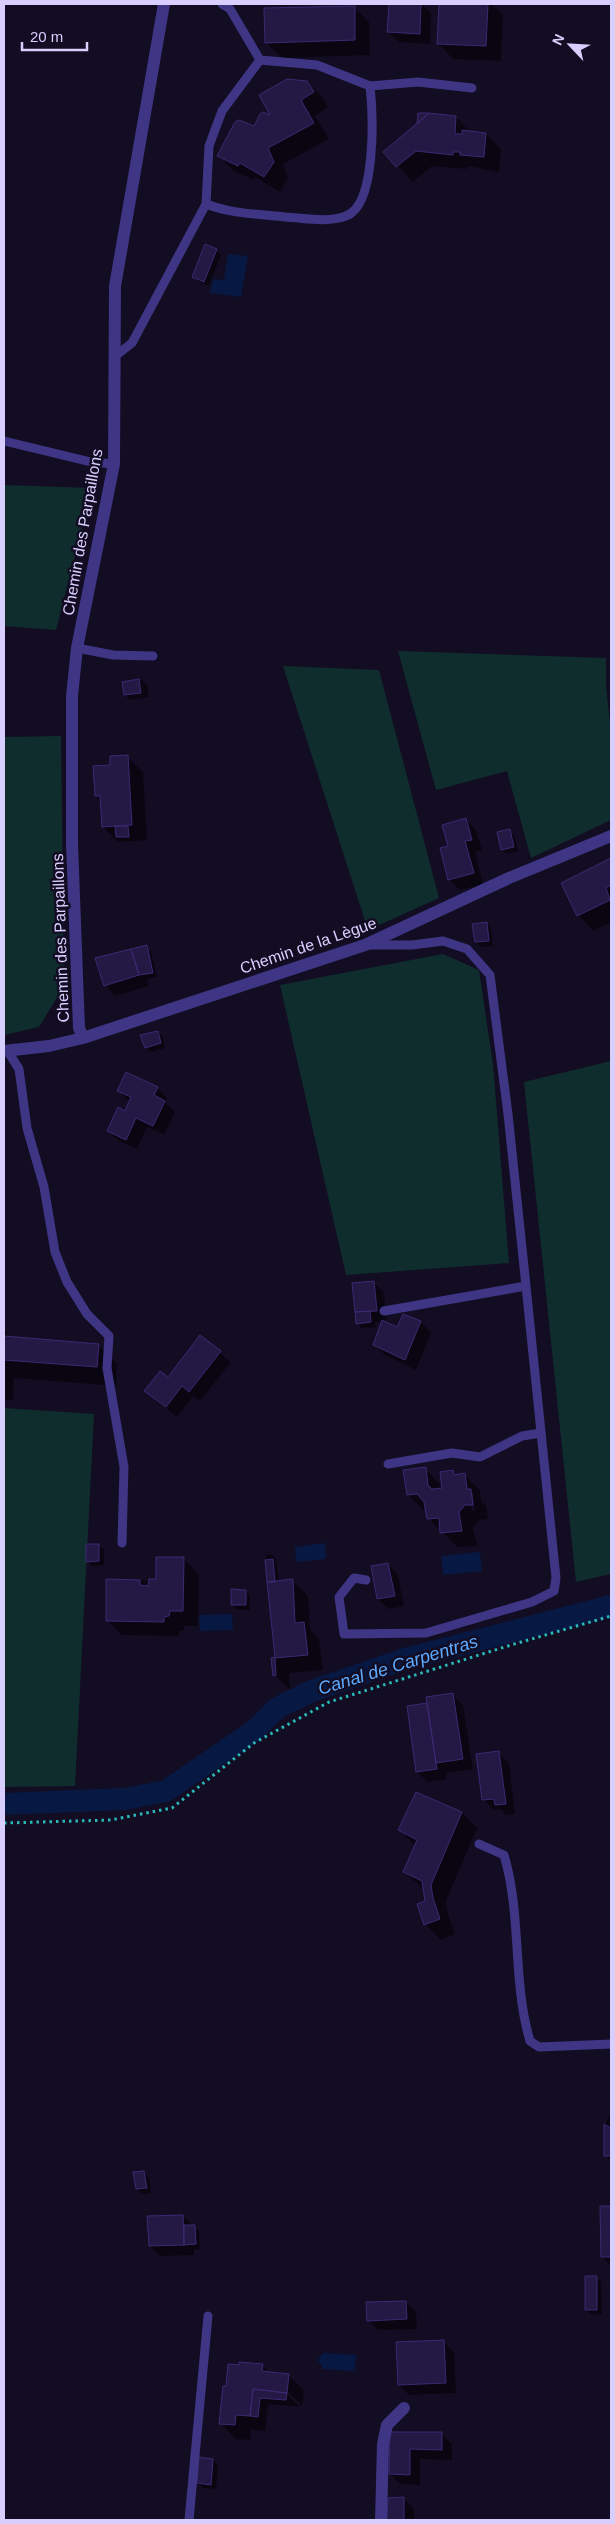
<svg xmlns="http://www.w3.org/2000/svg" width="615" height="2524" font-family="Helvetica,sans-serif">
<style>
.green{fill:#102d2e}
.water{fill:#071942}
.shadow{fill:#0007;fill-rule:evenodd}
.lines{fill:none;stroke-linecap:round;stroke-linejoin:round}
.canal{stroke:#071942;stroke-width:22}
.building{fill:#241845;stroke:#3c2972}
.path{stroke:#29b9b9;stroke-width:3;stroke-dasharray:2.5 4;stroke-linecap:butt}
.service{stroke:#3e3684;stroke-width:9}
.minor{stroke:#3e3684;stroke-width:12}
.labels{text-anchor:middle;stroke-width:5;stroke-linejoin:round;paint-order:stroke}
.street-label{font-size:16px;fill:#d8cfff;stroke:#120d23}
.water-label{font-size:18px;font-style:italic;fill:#5daaff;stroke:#120d23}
</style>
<rect width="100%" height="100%" fill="#120d23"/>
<!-- green -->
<path class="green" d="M4 485 92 488 56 630 4 626Z
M398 651 606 658V684L611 735V820L531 858 507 771 436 790Z
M283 666 379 670 439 898 368 930Z
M61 736 64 986 39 1027 4 1035V737Z
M443 954 479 970 493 1064 509 1263 346 1275 280 985Z
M611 1061V1574L576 1582 524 1082Z
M4 1408 94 1414 75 1786 4 1787Z"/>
<!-- water -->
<path class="water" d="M228 254 248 256 241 297 210 293 213 279 224 280Z
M325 1543 326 1559 296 1562 295 1547Z
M480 1552 482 1571 443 1575 441 1556Z
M232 1614 233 1630 200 1631 199 1615Z
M323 2353 356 2355 355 2371 322 2369V2366L318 2360Z"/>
<!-- shadow -->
<path class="shadow" d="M390 4H422L431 13 430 44 399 42 388 32Z
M440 4H492L503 15 501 61 453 59 438 43Z
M354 7 369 22 370 55 282 58 266 43Z
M307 82 323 98 328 107 315 116 329 139 283 164 288 178 280 192 255 177 254 180 234 171 218 155 254 128 273 117Z
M456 117 471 133 486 134 501 149 499 172 468 166 467 169 432 166 413 182 385 152Z
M216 250 221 255 209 286 199 282 194 277Z
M142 680 147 685 149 697 130 700 125 695 124 683Z
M127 757 143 772 147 840 118 842 103 827 101 801 96 796 111 766Z
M466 820 476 830 482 850 475 852 483 884 460 890 449 879V847Z
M509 830 514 835 518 851 507 854 502 849Z
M611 860V922L593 931 578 915 563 883Z
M486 923 491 928 493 946 481 947 476 942Z
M146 947 151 952 157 977 147 979 149 986 115 996 105 985Z
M158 1032 163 1037 165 1048 151 1052 146 1047Z
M157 1088 167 1098 165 1103 175 1112 164 1135 147 1127 137 1149 119 1141 108 1131 125 1112 130 1102 118 1091Z
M373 1282 384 1292 386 1321 375 1322 376 1327 362 1328 357 1323Z
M404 1315 421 1322 431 1333 416 1370 385 1355 374 1345 398 1329Z
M4 1328 9 1338 98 1345 117 1364 116 1386 14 1378 13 1400H4Z
M200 1337 231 1362 200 1401 193 1396 177 1417 146 1391 168 1379Z
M425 1469 440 1484 441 1489 453 1472 457 1476 464 1475 480 1490 481 1501 486 1506 488 1519 480 1520 473 1527 477 1546 457 1547 428 1518 427 1509 423 1510 408 1494ZM470 1490 473 1493 475 1511H472Z
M99 1545 104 1550V1565L92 1566 87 1561Z
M271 1554 276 1559 279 1582 293 1581 308 1596 310 1629 319 1639 323 1670 289 1673 290 1690 275 1675 273 1659H276L266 1555Z
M184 1559 199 1574 198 1626H184V1631H179V1636L122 1635 107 1620 139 1581 157 1580Z
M388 1564 398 1575 404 1606 389 1609 378 1599Z
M245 1591 250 1596V1610H237L232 1605Z
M453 1695 463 1705 473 1769 446 1773V1779L428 1782 417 1772 429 1704Z
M498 1753 509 1763 515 1814 506 1815 501 1809 494 1810 484 1800Z
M416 1793 462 1813 477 1828 446 1901 448 1914 455 1934 441 1940 426 1925 418 1904 426 1902 425 1890 404 1872 415 1846 400 1830Z
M611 2114V2161L606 2156 605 2124Z
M144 2173 149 2178 151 2193 142 2194 137 2189Z
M602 2207H611V2266L602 2257Z
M183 2216 199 2231 200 2249H194V2255L160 2256 150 2246Z
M596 2277 601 2282 602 2314 591 2315 586 2310Z
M406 2302 416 2312 417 2329 378 2330 368 2320Z
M444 2342 454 2352 456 2393 409 2395 399 2385Z
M262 2365 270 2373 288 2375 304 2390 302 2406 286 2390V2393L300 2407 268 2404 265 2431 251 2429 250 2440 236 2439 220 2423 227 2388Z
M391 2434H442L452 2444V2460L420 2459V2485L400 2484 390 2474Z
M213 2460 218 2465 216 2489 203 2488 198 2483Z
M389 2499H404L414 2509V2520H389Z"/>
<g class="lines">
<!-- canal -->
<path class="canal" d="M4 1804 125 1799 166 1791 255 1730 277 1708 312 1691 405 1659 611 1606"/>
</g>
<!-- building -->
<path class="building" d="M389 4H421L420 34 387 32Z
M439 4H488L486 46 437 44Z
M355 6V40L265 43 264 8Z
M287 79 307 81 314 92 301 100 314 123 268 148 274 162 264 177 240 163 238 166 217 156 235 122 239 120 254 126 260 114 263 112 270 115 259 95Z
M418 113H429L417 124Z
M429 113 456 116 455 134H462V130L486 133 484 157 460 155V152H453V155L416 151 396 167 383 152Z
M205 244 217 249 204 282 192 277Z
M139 679 141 693 124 695 122 682Z
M128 755 132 825 102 827 100 796H95L93 766 110 765V756Z
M466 818 472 840 465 841 474 873 448 880 440 848 448 846 442 825Z
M115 826H128L129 837H116Z
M510 829 514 847 501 850 497 832Z
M611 858V885L606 888 610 900 577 916 561 883Z
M487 922 489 941 475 942 472 924Z
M147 945 153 973 139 975 131 949Z
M131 949 139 975 104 986 95 958Z
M158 1031 161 1043 145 1048 140 1035Z
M126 1072 158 1087 154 1095 165 1101 153 1126 136 1118 126 1140 107 1131 118 1107 125 1111 131 1097 117 1091Z
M374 1281 377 1311 355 1312 352 1283Z
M370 1311 371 1322 356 1324 355 1312Z
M403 1314 421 1321 405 1360 373 1345 382 1320 397 1327Z
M200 1335 221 1351 189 1392 182 1386 166 1407 144 1391 160 1371 168 1377Z
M4 1336 99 1344 97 1367 4 1360Z
M426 1467 428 1485 432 1489 442 1488 440 1472 453 1470 454 1475 465 1473 467 1489H471L473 1505H465L459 1512 462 1531 440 1533 439 1518 427 1519 424 1502 417 1494 407 1495 403 1470Z
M86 1544H99V1561L86 1562Z
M156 1557H184L183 1611H170L169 1616 164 1617V1622L106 1621V1579L140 1580V1585L148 1586 149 1579H156Z
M273 1559 275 1582H267L265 1560Z
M388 1563 395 1596 377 1599 371 1566Z
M293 1579 295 1623 304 1622 308 1655 275 1658 276 1675 273 1676 271 1658 275 1657 267 1582Z
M231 1589 246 1590V1605H231Z
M453 1693 463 1759 436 1763 426 1697Z
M427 1703 437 1769 416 1772 407 1706Z
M499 1751 506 1804 495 1805 494 1799 482 1800 476 1754Z
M416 1792 462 1812 431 1885 433 1898 440 1919 424 1925 417 1904 425 1901 422 1881 403 1872 417 1840 398 1830Z
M604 2124 611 2128V2156H604Z
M144 2171 147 2188 136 2189 133 2172Z
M600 2206H611V2257H601Z
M183 2215 184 2245 149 2246 147 2216Z
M184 2225H195L196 2244 184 2245Z
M585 2276H597V2310H585Z
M406 2301 407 2319 367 2321 366 2302Z
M444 2340 446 2383 398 2385 396 2342Z
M239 2362 263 2364 262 2371 289 2374 287 2393 253 2389 250 2416 236 2415 235 2425 219 2424 223 2386H226L228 2364 239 2365Z
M253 2389 287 2393 286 2400 260 2398 258 2417 250 2416Z
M390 2432H442V2450L410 2449V2475L389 2474Z
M199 2457 213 2459 211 2485 197 2483Z
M404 2497V2520H387L388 2498Z"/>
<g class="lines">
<!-- path -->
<path class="path" d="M4 1823 111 1820 172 1808 254 1743 329 1702 511 1645 611 1616"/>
<!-- service -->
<path class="service" d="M222 4 230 9 260 60
M260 60 317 65 370 86C373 113 377 205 346 216 327 223 305 218 285 217 258 214 232 214 206 204L209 146 222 111Z
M370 86 418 82 472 88
M114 357 132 343 206 204
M4 441 91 462 114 464
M77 648 113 655 153 656
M370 945H412L443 941 467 949 490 975 508 1114 526 1286 384 1311
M7 1050 19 1069 27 1128 44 1187 55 1252 67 1282 87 1314 109 1336 107 1368 124 1467 122 1543
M388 1464 452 1453 480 1457 522 1436 541 1433
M366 1580 354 1578 339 1597 344 1634 426 1633 532 1602 554 1591 556 1578 526 1286
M479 1844 504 1855C522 1915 512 1980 530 2041L539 2047 611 2044
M189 2520 208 2316"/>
<!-- minor -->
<path class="minor" d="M83 1038 79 1028 72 844V696L77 648 114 464 115 286 164 4
M4 1051 49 1046 83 1038 365 945 509 878 611 836
M381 2520 383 2444 387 2425 404 2408"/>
</g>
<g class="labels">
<!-- street labels -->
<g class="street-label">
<text transform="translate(82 532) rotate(-80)" y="6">Chemin des Parpaillons</text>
<text transform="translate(60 938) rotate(-92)" y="6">Chemin des Parpaillons</text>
<text transform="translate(308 945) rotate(-19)" y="6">Chemin de la Lègue</text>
</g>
<!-- water labels -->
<g class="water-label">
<text transform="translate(398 1665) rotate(-17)" y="6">Canal de Carpentras</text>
</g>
</g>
<!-- border -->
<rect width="615" height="2524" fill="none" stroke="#d8cfff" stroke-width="10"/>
<!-- north arrow -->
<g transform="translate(570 45) rotate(295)" stroke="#120d23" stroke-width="4" paint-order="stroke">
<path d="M0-4L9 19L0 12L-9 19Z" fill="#d8cfff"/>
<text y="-8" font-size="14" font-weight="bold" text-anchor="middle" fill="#d8cfff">N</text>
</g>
<!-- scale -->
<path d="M22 42v8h65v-8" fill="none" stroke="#d8cfff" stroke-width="2.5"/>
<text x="30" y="42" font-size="15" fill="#d8cfff" stroke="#120d23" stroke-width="4" paint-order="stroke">20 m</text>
</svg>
